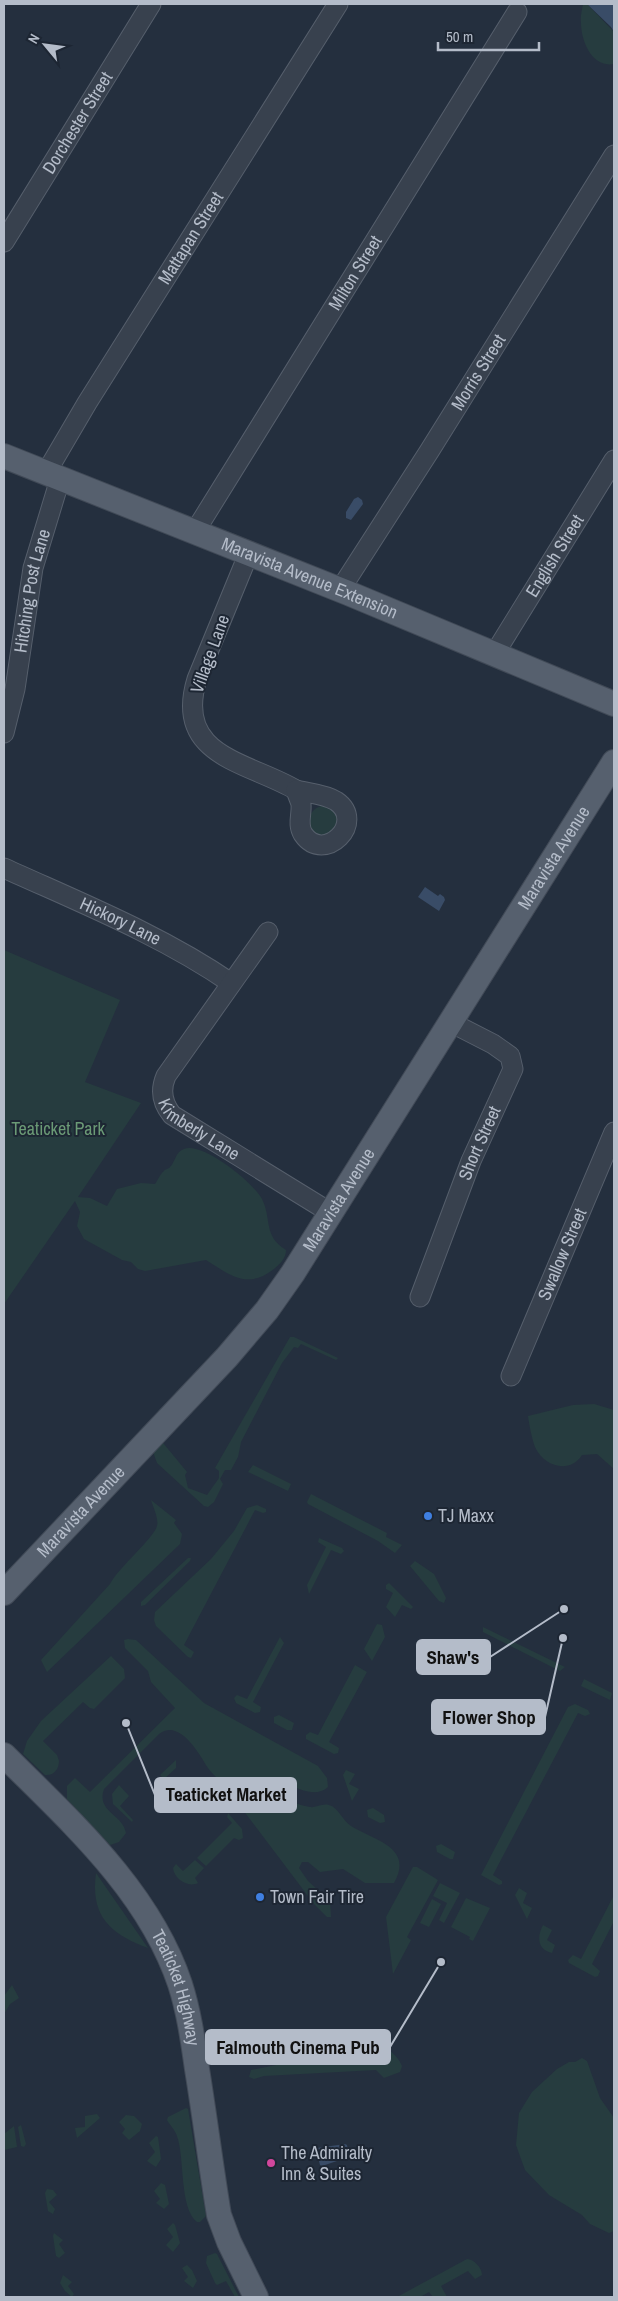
<svg xmlns="http://www.w3.org/2000/svg" width="618" height="2301" font-family="'Archivo Narrow',sans-serif">
<style>
.green{fill:#263c3f}
.water{fill:#394c67}
.lines{fill:none;stroke-linecap:round;stroke-linejoin:round}
.minor-casing{stroke:#565f6c;stroke-width:21}
.major-casing{stroke:#414a57;stroke-width:26}
.minor{stroke:#38414e;stroke-width:19}
.major{stroke:#56606e;stroke-width:24}
.shop-dot{fill:#3f7fe0;stroke:#1d2633;stroke-width:2}
.hotel-dot{fill:#d1479c;stroke:#1d2633;stroke-width:2}
.labels{text-anchor:middle;stroke-width:4;stroke-linejoin:round;paint-order:stroke}
.street-label{font-size:18px;fill:#b4bcc9;stroke:#1d2633}
.park-label{font-size:18px;fill:#6b9a76;stroke:#1d2633}
.poi-label{font-size:18px;fill:#b4bcc9;stroke:#1d2633;text-anchor:start}
.leader{fill:none;stroke:#b4bcc9;stroke-width:2}
.callout-dot{fill:#b4bcc9;stroke:#1d2633;stroke-width:2}
.callout{fill:#b4bcc9;stroke:#b4bcc9;stroke-width:2}
.callout-label{font-size:19px;text-anchor:middle;font-weight:bold;fill:#111}
</style>
<rect width="100%" height="100%" fill="#242f3e"/>
<!-- green -->
<path class="green" d="M583 4H587L614 32V64C592 68 581 41 581 23 580 17 582 10 583 4Z
M321 806 331 808 340 820 329 837 314 834C307 823 307 811 321 806Z
M4 950 120 1000 85 1082 141 1103 78 1197 90 1198 107 1206 117 1189 141 1183 155 1184C158 1180 160 1174 164 1171 165 1169 169 1169 170 1167 176 1161 175 1152 184 1149 202 1141 254 1183 262 1199 272 1219 263 1236 286 1250 286 1258 280 1264 274 1269 247 1290 230 1275 206 1260L145 1271 138 1269 131 1262 122 1260 84 1239 77 1226 80 1212 75 1201 4 1304Z
M290 1337H294L338 1358 336 1360 301 1344 298 1348 294 1347 282 1363 241 1442 238 1457 231 1470H225L220 1479 223 1484 214 1502 208 1507 204 1506 157 1463 152 1449 159 1438 187 1472 185 1475 188 1488 207 1495 219 1478V1471L215 1468Z
M594 1404 614 1410V1469L597 1454 582 1455C570 1474 544 1467 535 1447 532 1439 529 1424 528 1416L573 1405Z
M253 1465 291 1484 288 1491 248 1472Z
M311 1494 387 1533 386 1537 402 1545 395 1553 378 1541 308 1504 307 1502Z
M151 1500 176 1520 174 1523 182 1534 180 1544 47 1672 41 1660 110 1584C119 1567 154 1538 157 1526 159 1519 153 1507 151 1500Z
M257 1505 266 1509V1512L263 1513 255 1510 184 1645 194 1652 191 1658 188 1657 156 1626 154 1620 155 1612 211 1559 234 1531 247 1508Z
M319 1538 342 1548 344 1551 341 1554 331 1550 309 1594 307 1585 326 1547 318 1542Z
M188 1558H191L190 1561 145 1605 141 1606V1602Z
M415 1561 434 1574 446 1598 444 1603 439 1601 410 1566Z
M389 1583 413 1607 411 1609 402 1605 395 1617 386 1607 393 1593 386 1589V1585Z
M377 1624 382 1625 385 1637 372 1661 364 1649Z
M483 1627 565 1667 560 1671 483 1632Z
M280 1637 284 1643 253 1702 261 1707 260 1712 255 1713 236 1703 234 1698 237 1695 247 1699Z
M128 1639 136 1640 204 1703 318 1766 327 1778 328 1787C310 1803 284 1777 262 1777 249 1776 237 1783 225 1785 219 1780 212 1774 208 1768 199 1753 179 1718 159 1734L104 1789C96 1812 123 1814 126 1833L119 1842 110 1845 67 1799V1786L75 1778 90 1792 175 1708 151 1682 148 1671 125 1648 124 1640Z
M111 1656 124 1669 125 1678 94 1709 90 1708 83 1702 43 1741 57 1755 59 1761C59 1769 54 1776 45 1775L23 1754 27 1741 41 1721Z
M355 1665 367 1672 329 1742 339 1748 338 1753 334 1754 306 1739V1735L310 1732 318 1735Z
M584 1679 612 1693 610 1700 581 1686Z
M575 1704 588 1710 590 1714 585 1716 578 1713 493 1875 502 1881V1884L499 1885 481 1875 568 1707Z
M279 1715 294 1723 292 1730H287L274 1723V1717Z
M176 1760V1768L164 1779 160 1775Z
M346 1770 355 1774 349 1784 359 1789 352 1801 343 1775Z
M119 1785 129 1796 120 1806 133 1820 132 1822 113 1804 112 1794Z
M261 1793C278 1794 293 1805 310 1807 316 1808 322 1803 329 1805 338 1807 343 1821 351 1826 375 1841 414 1847 394 1883H365L343 1869 320 1872 308 1862H302L299 1868 308 1881 330 1901 331 1917H327L314 1904 243 1810 247 1802Z
M373 1808 384 1815 385 1822 380 1823 368 1817 367 1810Z
M228 1813 242 1829 243 1838 239 1840 234 1838 206 1866 197 1858 232 1823 227 1817Z
M441 1844 455 1852 453 1859H450L437 1852 436 1846Z
M195 1860 204 1868 195 1878 198 1883C188 1888 174 1879 173 1868L176 1864 183 1871Z
M413 1867H417L438 1880 407 1937 411 1940 393 1974 386 1917Z
M96 1873 148 1948C111 1934 90 1917 96 1873Z
M440 1883 460 1893 444 1923 439 1920 447 1903 433 1896Z
M519 1888 527 1893 523 1903 532 1908 527 1919 515 1895Z
M614 1895V1921L592 1964 600 1971 598 1976 595 1977 569 1963 568 1960 573 1955 581 1959Z
M466 1898 490 1908 473 1941 469 1939 470 1937 451 1927Z
M432 1899 441 1904 429 1927 420 1923Z
M543 1925 552 1930 547 1940 555 1945 552 1953C537 1950 537 1936 543 1925Z
M12 1985 19 1998 10 2004 4 2014V1996Z
M371 2043C383 2043 398 2055 402 2066L400 2072 384 2078 376 2070 264 2076 254 2079 249 2077 251 2070 286 2063 366 2056 367 2046Z
M582 2058 587 2061 600 2098 614 2118V2231L609 2233 590 2224 582 2215 549 2195 525 2170 516 2145 519 2113 532 2092 557 2069 569 2062H575Z
M186 2108 188 2109 206 2216 200 2222H197C179 2208 185 2158 177 2136 175 2130 170 2125 167 2120L168 2117Z
M97 2114 100 2118 77 2138 75 2128 85 2127V2116Z
M126 2115 134 2116 142 2124 140 2131 129 2140 122 2133 125 2129 119 2122Z
M21 2125 26 2144 24 2147 21 2146 18 2127Z
M14 2126 17 2147 4 2150V2134Z
M156 2136 158 2137 161 2159 156 2167 147 2161 155 2152 149 2143Z
M161 2183 165 2185 169 2204 164 2209 156 2203 160 2199 154 2191Z
M47 2189 53 2190 57 2195 49 2202 55 2209 53 2214 48 2211 45 2193Z
M173 2223 175 2225 180 2243 173 2252 166 2245 173 2237 167 2229Z
M54 2233 63 2240 59 2244 65 2253 59 2258 56 2256 53 2236Z
M215 2253 217 2254 239 2297H235L226 2281 217 2285 215 2283 206 2263 207 2256Z
M467 2259C474 2259 482 2268 482 2275L475 2279 468 2271 441 2286 447 2297H433L429 2292 420 2297H397Z
M187 2265 192 2270 197 2281 193 2288 184 2281 188 2277 182 2268Z
M63 2275 72 2282 68 2286 74 2294 72 2297 65 2291 60 2283Z"/>
<!-- water -->
<path class="water" d="M587 4H614V32L611 27Z
M358 497 362 500 363 504 351 520 346 518V512L354 499Z
M425 887 438 896 440 894 444 897 445 900 439 911 418 897Z
M345 2144 347 2145 349 2157 322 2166 320 2165 316 2150 317 2148Z"/>
<g class="lines">
<defs>
<g id="minor">
<path id="s1" d="M4 242 151 4"/>
<path id="s2" d="M46 473 87 403 338 4"/>
<path id="s3" d="M194 533 517 12"/>
<path d="M248 555 197 679C173 757 249 762 296 790"/>
<path id="s4" d="M340 590 430 450 614 155"/>
<path id="s5" d="M495 653 614 460"/>
<path id="s6" d="M4 733 15 689 33 568 60 479"/>
<path d="M296 790C308 793 325 794 336 801 367 822 324 865 303 834 297 824 302 815 301 804 300 800 297 794 296 790Z"/>
<path id="s7" d="M4 868C81 903 161 935 231 983"/>
<path id="s8" d="M268 932 166 1076C160 1090 162 1103 172 1115L331 1213"/>
<path id="s9" d="M420 1297 471 1161 513 1069 510 1056 493 1044 450 1022"/>
<path id="s10" d="M511 1376 614 1132"/>
</g>
<g id="major">
<path id="s11" d="M4 456 348 593 614 704"/>
<path id="s12" d="M4 1593 227 1357 267 1310 293 1273 614 762"/>
<path id="s13" d="M4 1755C71 1822 149 1891 180 1984 189 2012 193 2041 197 2069 205 2118 211 2167 219 2215L229 2242 256 2297"/>
</g>
</defs>
<!-- minor casing -->
<use href="#minor" class="minor-casing"/>
<!-- major casing -->
<use href="#major" class="major-casing"/>
<!-- minor -->
<use href="#minor" class="minor"/>
<!-- major -->
<use href="#major" class="major"/>
</g>
<!-- markers -->
<g class="shop-dot">
<circle cx="428" cy="1516" r="5"/>
<circle cx="260" cy="1897" r="5"/>
</g>
<circle class="hotel-dot" cx="271" cy="2163" r="5"/>
<g class="labels">
<!-- street labels -->
<g class="street-label">
<text dy="6" stroke="none"><textPath href="#s1" startOffset="140">Dorchester Street</textPath></text>
<text dy="6" stroke="none"><textPath href="#s2" startOffset="276">Mattapan Street</textPath></text>
<text dy="6" stroke="none"><textPath href="#s3" startOffset="306">Milton Street</textPath></text>
<text dy="6" stroke="none"><textPath href="#s4" startOffset="258">Morris Street</textPath></text>
<text dy="6" stroke="none"><textPath href="#s5" startOffset="114">English Street</textPath></text>
<text dy="6" stroke="none"><textPath href="#s11" startOffset="329">Maravista Avenue Extension</textPath></text>
<text dy="6" stroke="none"><textPath href="#s6" startOffset="145">Hitching Post Lane</textPath></text>
<text transform="translate(210 654) rotate(-70)" y="6">Village Lane</text>
<text dy="6" stroke="none"><textPath href="#s12" startOffset="922">Maravista Avenue</textPath></text>
<text dy="6" stroke="none"><textPath href="#s7" startOffset="128">Hickory Lane</textPath></text>
<text dy="6" stroke="none"><textPath href="#s8" startOffset="248">Kimberly Lane</textPath></text>
<text dy="6" stroke="none"><textPath href="#s9" startOffset="165">Short Street</textPath></text>
<text dy="6" stroke="none"><textPath href="#s12" startOffset="518">Maravista Avenue</textPath></text>
<text dy="6" stroke="none"><textPath href="#s10" startOffset="132">Swallow Street</textPath></text>
<text dy="6" stroke="none"><textPath href="#s12" startOffset="112">Maravista Avenue</textPath></text>
<text dy="6" stroke="none"><textPath href="#s13" startOffset="294">Teaticket Highway</textPath></text>
</g>
<!-- park labels -->
<g class="park-label">
<text x="58" y="1135">Teaticket Park</text>
</g>
<!-- poi labels -->
<g class="poi-label">
<text x="438" y="1522">TJ Maxx</text>
<text x="270" y="1903">Town Fair Tire</text>
<text x="281" y="2159">The Admiralty<tspan x="281" dy="21">Inn &amp; Suites</tspan></text>
</g>
</g>
<!-- callouts -->
<path class="leader" d="M564 1609L490 1657M563 1638L545 1717M126 1723L155 1795M441 1962L390 2047"/>
<g class="callout-dot">
<circle cx="564" cy="1609" r="5"/>
<circle cx="563" cy="1638" r="5"/>
<circle cx="126" cy="1723" r="5"/>
<circle cx="441" cy="1962" r="5"/>
</g>
<g class="callout">
<rect x="417" y="1640" width="73" height="34" rx="5"/>
<rect x="432" y="1700" width="113" height="34" rx="5"/>
<rect x="155" y="1778" width="141" height="34" rx="5"/>
<rect x="206" y="2030" width="184" height="34" rx="5"/>
</g>
<g class="callout-label">
<text x="453" y="1664">Shaw's</text>
<text x="489" y="1724">Flower Shop</text>
<text x="226" y="1801">Teaticket Market</text>
<text x="298" y="2054">Falmouth Cinema Pub</text>
</g>
<!-- border -->
<rect width="618" height="2301" fill="none" stroke="#b4bcc9" stroke-width="10"/>
<!-- north arrow -->
<g transform="translate(45 45) rotate(299)" stroke="#1d2633" stroke-width="4" paint-order="stroke">
<path d="M0-4L9 19L0 12L-9 19Z" fill="#b4bcc9"/>
<text y="-8" font-size="14" font-weight="bold" text-anchor="middle" fill="#b4bcc9">N</text>
</g>
<!-- scale -->
<path d="M438 42v8h101v-8" fill="none" stroke="#b4bcc9" stroke-width="2.5"/>
<text x="446" y="42" font-size="15" fill="#b4bcc9" stroke="#1d2633" stroke-width="4" paint-order="stroke">50 m</text>
</svg>
